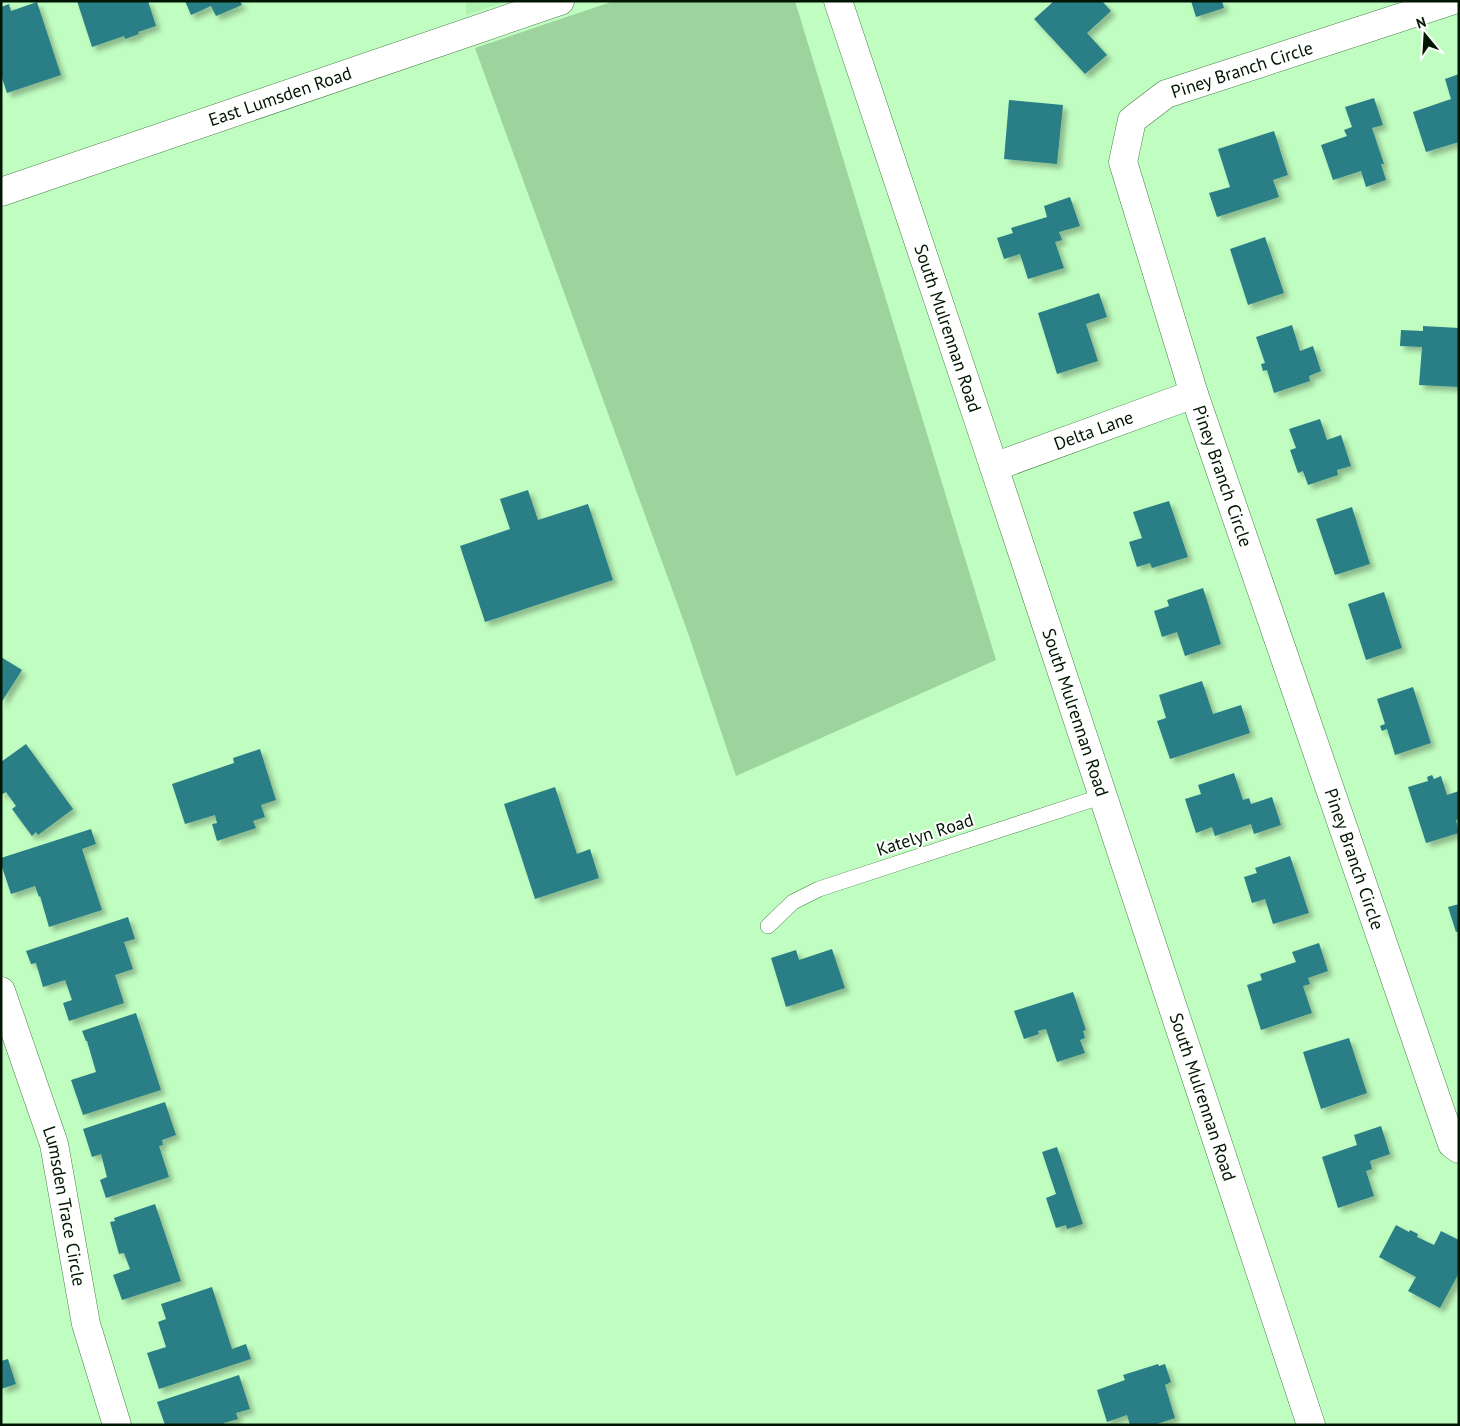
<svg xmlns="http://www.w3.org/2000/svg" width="1460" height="1426" font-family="'PT Sans',sans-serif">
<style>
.built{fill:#b0f2b0}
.green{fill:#9dd49d}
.building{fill:#297e86;filter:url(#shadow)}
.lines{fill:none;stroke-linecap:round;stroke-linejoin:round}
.service-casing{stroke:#477e48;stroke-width:16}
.minor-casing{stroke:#477e48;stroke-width:29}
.tertiary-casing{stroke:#477e48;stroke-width:29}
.service{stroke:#fff;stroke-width:15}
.minor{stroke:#fff;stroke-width:28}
.tertiary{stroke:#fff;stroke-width:28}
.labels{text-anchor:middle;stroke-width:4;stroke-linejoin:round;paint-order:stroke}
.street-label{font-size:18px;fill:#011602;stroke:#fff}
</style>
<defs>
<filter id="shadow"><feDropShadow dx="4.5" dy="4.5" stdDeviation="2.5" flood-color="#0004"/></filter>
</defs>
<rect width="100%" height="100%" fill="#c0fdc0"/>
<!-- built -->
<path class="built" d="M466 1H508L466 15Z"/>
<!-- green -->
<path class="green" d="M614 1H795L996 660 736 776 688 633 475 48Z"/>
<!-- building -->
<path class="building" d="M77 1H148L156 26 138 32 139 34 125 39 124 36 92 47Z
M185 1H240L242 5 216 16 211 6 191 15Z
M1054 1H1102L1111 11 1087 33 1107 55 1085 74 1034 19Z
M1191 1H1222L1224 8 1196 17Z
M37 2 61 75 7 93 1 75V7L9 4 11 11Z
M1459 74V142L1426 152 1413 112 1451 99 1445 79Z
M1374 98 1383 125 1372 128 1384 164H1381L1386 180 1366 187 1361 171 1333 180 1321 145 1347 136 1344 130 1352 127 1345 107Z
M1009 100 1063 105 1057 164 1004 159Z
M1274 131 1288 175 1273 180 1279 197 1217 217 1209 193 1230 187 1218 149Z
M1070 197 1080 226 1059 232 1062 240 1055 242 1064 268 1028 279 1020 254 1004 259 997 238 1013 233 1011 228 1047 217 1044 206Z
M1265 237 1284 293 1248 305 1230 249Z
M1099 293 1107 317 1086 324 1098 361 1057 374 1038 313Z
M1292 325 1300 351 1313 346 1321 371 1309 376 1310 381 1274 393 1267 370 1263 371 1261 364 1265 363 1256 337Z
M1423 326 1459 328V387L1419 385 1422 347 1400 346 1401 330 1423 331Z
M1320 419 1327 440 1341 435 1351 466 1337 470 1338 475 1308 485 1303 471 1298 473 1290 450 1296 448 1289 429Z
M528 490 538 520 588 504 613 580 485 622 460 546 510 529 500 499Z
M1169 501 1188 557 1152 568 1150 563 1137 567 1129 542 1142 538 1133 512Z
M1352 507 1370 564 1335 575 1316 519Z
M1203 588 1221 644 1185 656 1177 632 1162 637 1154 611 1169 606 1167 600Z
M1384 592 1402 648 1366 660 1348 604Z
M1 657 22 670 1 703Z
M1202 681 1213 714 1241 705 1250 733 1170 759 1157 721 1166 718 1159 695Z
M1413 687 1431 743 1395 755 1387 729 1382 731 1380 726 1385 724 1377 699Z
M26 744 73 809 38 835 36 832 32 836 12 809 16 806 6 792 1 795V762Z
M260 749 276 800 261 805 265 817 253 821 256 828 217 841 212 824 217 823 215 815 185 824 172 784 234 763 233 758Z
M1234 773 1243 800 1249 798 1251 804 1272 797 1281 825 1254 834 1251 824 1215 836 1212 827 1196 833 1185 799 1201 794 1198 785Z
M1432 775 1434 779 1441 776 1447 795 1459 791V819L1456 820 1459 833 1426 843 1408 787 1428 781 1427 777Z
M555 787 577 854 590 849 599 878 535 899 504 804Z
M91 829 96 844 82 849 102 910 49 927 40 896 39 897 35 886 11 894 1 864V858Z
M1290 856 1309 913 1273 924 1265 899 1252 903 1244 877 1257 873 1255 868Z
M1459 904V931L1456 932 1448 907Z
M128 917 135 939 124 942 133 969 115 975 124 1003 69 1021 63 1003 72 1000 65 980 43 987 36 963 31 964 26 951Z
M1319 943 1328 971 1308 978 1310 984 1303 986 1312 1013 1261 1030 1247 985 1262 980 1260 974 1296 962 1292 952Z
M832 949 845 988 786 1007 771 958 796 950 799 960Z
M1073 992 1086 1030 1083 1031 1085 1038 1080 1040 1085 1053 1057 1062 1046 1029 1038 1031 1039 1034 1024 1039 1014 1011Z
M136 1013 161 1090 83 1115 71 1080 96 1072 87 1041H86L82 1031Z
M1349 1038 1367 1093 1321 1109 1303 1052Z
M165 1102 176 1135 162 1140 163 1145 159 1146 169 1177 106 1198 100 1180 107 1177 101 1154 92 1157 83 1129Z
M1381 1126 1390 1154 1370 1161 1372 1169 1366 1171 1374 1196 1338 1208 1322 1157 1357 1145 1354 1135Z
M1057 1147 1083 1224 1067 1229 1066 1225 1056 1228 1046 1198 1056 1194 1042 1152Z
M155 1204 181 1281 122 1300 113 1275 130 1269 124 1253 119 1254 110 1222 115 1221 114 1218Z
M1396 1225 1409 1232 1410 1230 1418 1234 1417 1237 1434 1245 1441 1231 1459 1240V1273L1440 1308 1408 1291 1416 1277 1379 1257Z
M212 1287 232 1349 246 1344 251 1359 159 1389 147 1353 166 1347 158 1322 166 1319 161 1304Z
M8 1359 16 1384 1 1389V1361Z
M1158 1364 1159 1366 1165 1364 1171 1382 1165 1385 1175 1418 1154 1425H1130L1127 1415 1107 1422 1097 1390 1125 1380 1123 1375Z
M239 1375 250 1409 236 1413 238 1419 224 1423V1425H165L157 1402Z"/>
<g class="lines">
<defs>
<path id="service" d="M768 926 793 902 819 889 1103 796"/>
<g id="minor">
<path id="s1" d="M1451 1 1166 94 1132 120 1123 162 1194 394 1452 1144 1459 1149"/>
<path id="s2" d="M994 467 1194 394"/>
<path id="s3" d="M1 991 54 1144 86 1324 117 1425"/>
</g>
<g id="tertiary">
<path id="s4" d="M838 1 994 467 1311 1425"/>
<path id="s5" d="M1 192 560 1"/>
</g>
</defs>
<!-- service casing -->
<use href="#service" class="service-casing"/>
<!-- minor casing -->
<use href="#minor" class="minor-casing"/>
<!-- tertiary casing -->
<use href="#tertiary" class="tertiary-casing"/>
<!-- service -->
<use href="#service" class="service"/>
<!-- minor -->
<use href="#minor" class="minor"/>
<!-- tertiary -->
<use href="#tertiary" class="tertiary"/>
</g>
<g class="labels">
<!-- street labels -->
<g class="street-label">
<text transform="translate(1242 70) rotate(-18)" y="6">Piney Branch Circle</text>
<text dy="6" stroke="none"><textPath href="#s5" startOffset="295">East Lumsden Road</textPath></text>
<text dy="6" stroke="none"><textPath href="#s4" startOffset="345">South Mulrennan Road</textPath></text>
<text dy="6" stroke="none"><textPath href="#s2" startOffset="106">Delta Lane</textPath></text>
<text dy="6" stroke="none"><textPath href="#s1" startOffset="715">Piney Branch Circle</textPath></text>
<text dy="6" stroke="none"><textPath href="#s4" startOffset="750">South Mulrennan Road</textPath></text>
<text transform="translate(925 835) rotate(-18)" y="6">Katelyn Road</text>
<text dy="6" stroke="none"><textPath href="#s1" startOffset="1120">Piney Branch Circle</textPath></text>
<text dy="6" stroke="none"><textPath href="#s4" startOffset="1155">South Mulrennan Road</textPath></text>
<text dy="6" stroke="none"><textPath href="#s3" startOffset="225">Lumsden Trace Circle</textPath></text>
</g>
</g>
<!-- border -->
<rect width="1460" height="1426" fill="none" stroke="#011602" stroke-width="5"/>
<!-- north arrow -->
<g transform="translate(1425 35) rotate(342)" stroke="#ffffff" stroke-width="4" paint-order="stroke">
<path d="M0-4L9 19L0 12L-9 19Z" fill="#011602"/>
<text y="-8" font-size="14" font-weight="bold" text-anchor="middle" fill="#011602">N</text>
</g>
</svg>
